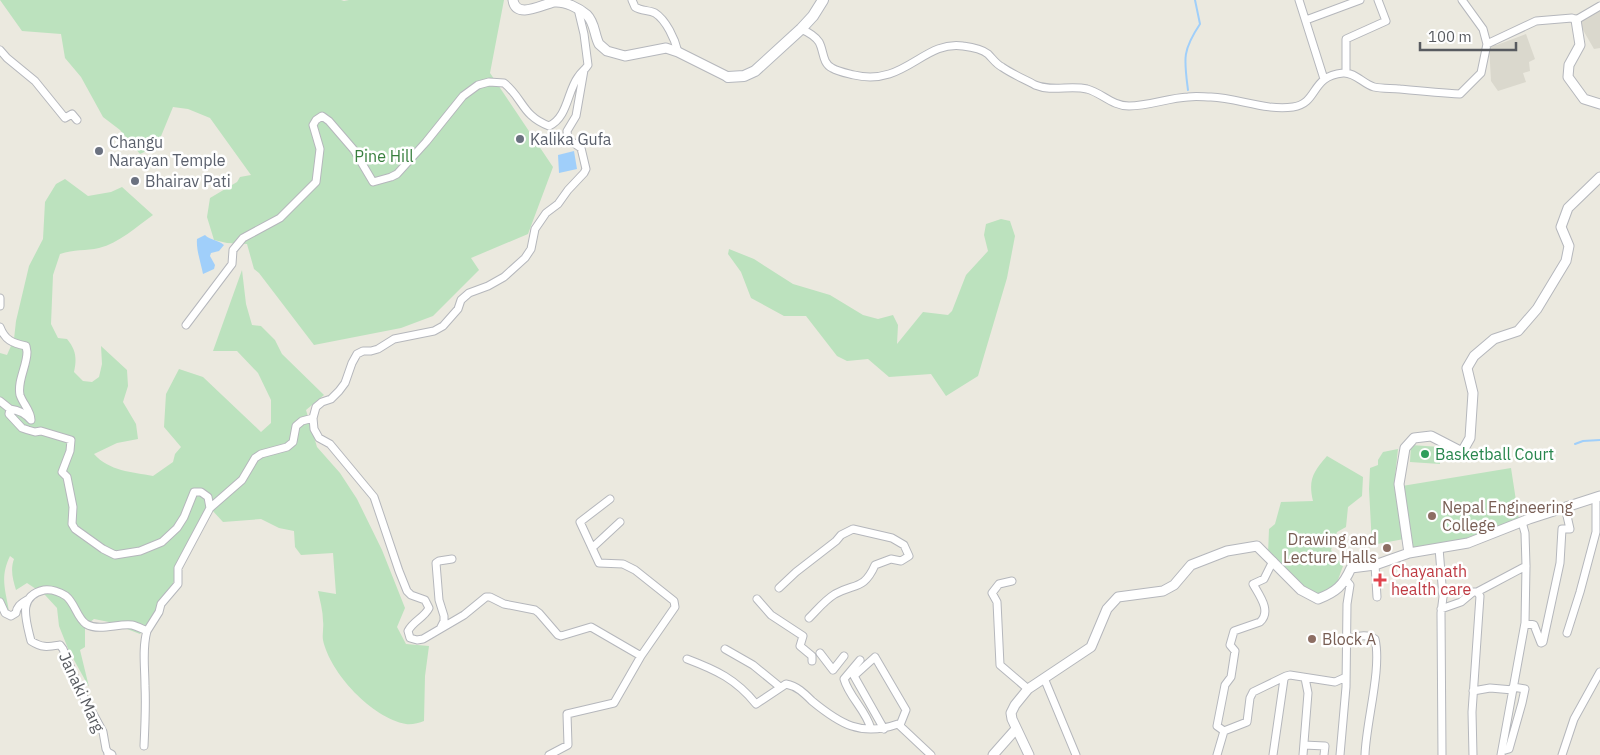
<svg xmlns="http://www.w3.org/2000/svg" width="1600" height="755" font-family="'IBM Plex Sans',sans-serif">
<style>
.education{fill:#dad8cd}
.green{fill:#bce2be}
.water{fill:#a0cffa}
.lines{fill:none;stroke-linecap:round;stroke-linejoin:round}
.stream{stroke:#a0cffa;stroke-width:2}
.minor-casing{stroke:#b5b7bc;stroke-width:9}
.tertiary-casing{stroke:#b5b7bc;stroke-width:11}
.secondary-casing{stroke:#b5b8be;stroke-width:12}
.minor{stroke:#fff;stroke-width:7}
.tertiary{stroke:#fff;stroke-width:9}
.secondary{stroke:#fff;stroke-width:10}
.worship-dot{fill:#6b7280;stroke:#fff;stroke-width:2}
.leisure-dot{fill:#2e9e5b;stroke:#fff;stroke-width:2}
.education-dot{fill:#8d6e63;stroke:#fff;stroke-width:2}
.health-dot{fill:#e0444e;stroke:#fff;stroke-width:2}
.labels{text-anchor:middle;stroke-width:5;stroke-linejoin:round;paint-order:stroke}
.worship-label{font-size:16px;fill:#5b616d;stroke:#fff;text-anchor:start}
.park-label{font-size:16px;fill:#387f3e;stroke:#fff}
.leisure-label{font-size:16px;fill:#27864d;stroke:#fff;text-anchor:start}
.education-label{font-size:16px;fill:#785e54;stroke:#fff;text-anchor:start}
.health-label{font-size:16px;fill:#be3a42;stroke:#fff;text-anchor:start}
.street-label{font-size:16px;fill:#585b60;stroke:#fff}
</style>
<rect width="100%" height="100%" fill="#ebe9df"/>
<!-- education -->
<path class="education" d="M1600 8V48L1594 49 1579 23Z
M1526 34 1535 59 1529 62 1530 71 1523 73 1526 82 1498 91 1491 81 1489 45H1497Z"/>
<!-- green -->
<path class="green" d="M0 0H341L344 1 349 0H504L490 73 553 167 528 234 471 258 479 270 433 316 401 328 314 345 259 273 254 269 247 244 227 243 214 240 207 217 210 198 237 182 240 177 251 175 210 118 188 109 173 107 157 146 140 154 120 130 103 117 81 77 65 58 61 34 22 31Z
M65 179 88 196 111 192 122 187 153 215C136 227 119 243 99 248 86 251 74 249 60 254L53 275 51 324 58 338 67 339C76 350 77 358 74 372L83 381 92 382 99 377 102 364 101 346 127 370 128 386 123 402 136 424 138 439 117 443 94 454C109 471 132 472 153 476L173 462 175 454 181 447 164 427 166 394 179 369 203 377 261 432 271 423V400L258 373 237 351H213L242 270 246 304 252 325 261 326 275 340 282 354 324 395 306 410 317 447 340 473 357 499 382 550 405 608 397 627 406 644 429 646 425 676 424 721C419 723 411 725 406 724 372 718 330 673 323 640 322 634 324 627 323 621 323 611 320 601 318 591L336 594 333 553 301 555 295 547 294 531 279 528 261 519 223 522 211 509 178 568 173 584 153 619 140 634 109 622 94 619 85 626V647L80 650 89 687 69 651 59 626 57 608 45 595 27 583 16 590C13 580 10 570 14 559L10 556C0 577 5 588 9 611L0 600V353L7 355 14 339 16 321 29 266 43 239 45 202 56 184Z
M1001 219 1010 221 1015 236 1007 278 978 376 946 396 931 374 889 377 868 359 847 361 837 356 806 316H784L751 298 741 272 728 254 729 249 754 259 793 284 830 295 863 315 878 319 893 315 898 325 897 344 923 312 948 315 952 311 966 275 988 251 984 235 986 224Z
M1411 445 1440 447V464L1410 462Z
M1398 449 1395 477 1404 539 1372 545 1369 489 1370 468 1378 465V460L1383 452Z
M1327 456 1363 477 1362 496 1348 507 1346 527 1337 532 1331 550 1343 566 1335 588 1316 598 1301 591 1268 554 1269 529 1275 524 1281 502 1313 501C1308 480 1313 472 1327 456Z
M1511 468 1519 520 1450 544 1411 548 1402 486Z"/>
<!-- water -->
<path class="water" d="M574 151 577 169 559 173 558 155Z
M205 235C210 240 218 240 224 245L219 251 211 253 210 256 215 265 214 269 203 274C201 263 196 250 197 239Z"/>
<g class="lines">
<!-- stream -->
<path class="stream" d="M1188 90C1184 59 1182 51 1200 24L1195 0
M1575 444 1583 441 1600 440"/>
<defs>
<path id="minor" d="M632 0 635 7C641 11 649 10 655 13 666 20 675 39 678 52
M1299 0 1324 79
M1462 0 1483 29 1487 44
M1306 20 1360 0
M801 29C808 32 815 36 819 42 824 51 822 63 832 68 839 72 846 73 854 75 905 87 923 40 963 46 971 47 982 49 988 54 993 59 996 64 1002 67 1012 74 1024 79 1035 85 1052 92 1070 85 1087 89 1102 93 1112 106 1129 106 1149 106 1168 98 1188 97 1196 96 1204 97 1211 97 1238 98 1266 111 1293 107 1319 103 1310 76 1343 73 1355 72 1363 84 1374 87 1382 89 1392 88 1400 89 1420 91 1440 93 1460 94L1481 73 1487 44 1536 21 1572 18 1576 20 1600 6
M0 50 7 58 35 81 65 118 72 114 77 120
M584 70 576 116 567 131 568 139 581 148 586 169 584 173 568 190 558 204 546 213 535 229 531 249 525 258 504 277 488 286 469 293 461 300 458 309 443 326 434 331 394 339 378 349 371 351H363L357 354 352 363 345 383 339 391 331 399 322 402 316 407 313 418 314 429 319 438 330 444 374 497 399 571 407 591 411 595 425 600 429 608C424 618 413 621 408 631L410 638 417 640 423 639 464 615 486 597H490L504 604 535 610 539 613 558 635 561 636 591 627 641 656
M1346 73V39L1386 21 1378 0
M0 298V306
M186 325 232 264 233 250 243 238 280 218 316 182 320 149 313 125 316 120 322 116 329 121 354 150 373 182 391 177 397 174 426 142 463 96 478 85 489 82 504 83C523 98 522 116 549 126 568 117 567 92 578 77 581 72 585 70 588 65L584 34 578 9
M0 327C5 340 12 343 26 346L27 352C27 366 17 381 20 395 23 404 31 411 31 420 26 414 18 410 10 409L9 414 22 428 28 430 35 432 41 431 71 440 70 451 62 472 67 477 73 507 72 524 75 529 103 549 115 555 140 551 162 542 177 528 184 517 194 492H201L208 497 210 508
M0 401 10 409
M592 548 620 522
M1439 548 1443 597 1441 613 1442 755
M1375 565 1377 597
M1012 581 999 584 992 593 997 602 1000 665 1028 689
M779 588 796 572 836 541 841 535 853 529 892 538 904 545 909 556 901 561 891 559 875 565C864 590 855 583 835 594 825 600 817 610 809 618
M1477 592 1526 566
M757 599 771 615 803 636 800 646 812 656V661
M0 602 5 613 11 616 16 613C17 606 21 604 27 600
M1441 609 1461 602 1473 592H1477L1480 596 1472 712 1473 755
M1525 623 1534 625 1541 643 1543 642 1560 563 1562 529H1570L1565 507
M440 629 444 621V616L439 600 436 563 439 561 452 559
M1567 633 1580 592 1596 532V498
M1347 639C1357 637 1365 633 1375 639 1382 669 1366 722 1365 755
M725 649 753 665 780 687
M820 653 833 670 844 656
M687 659C716 670 736 679 756 704L786 684C797 686 804 693 812 701 840 724 861 737 898 724L931 755
M860 660 844 679C849 697 866 710 871 729
M1044 678 1076 755
M1473 691 1490 688 1513 690
M884 729 854 676 875 657 906 710 900 725
M1224 731 1247 722 1250 698 1253 692 1286 676
M1304 745 1325 746 1324 755
M144 746C145 726 146 706 145 686 145 668 142 648 147 631
M1502 751 1509 749 1522 703 1525 689 1513 687
M109 754 106 749 103 732 79 688 63 649 60 645C47 647 42 648 31 641 26 620 17 596 44 590 51 589 60 592 66 596 75 603 77 618 86 624 100 632 118 623 132 625 137 626 142 629 147 631L159 612 161 604 178 584V568L210 508 242 480 255 458 261 454 287 447 293 442 296 426 302 421 313 418
M549 755 568 745 567 714 614 703 641 656 675 607 674 601 635 570 623 564 599 563 580 522 610 499
M1217 755 1224 731 1217 726 1225 685 1231 677 1235 651 1230 645 1234 631 1260 622C1272 611 1259 595 1253 584L1264 579 1273 561
M1273 755 1284 679 1286 676 1290 675 1335 682 1346 677
M1303 755 1308 693 1305 678
M1340 755 1346 687 1347 604 1350 585 1346 580
M1501 755 1525 623 1526 566 1525 533 1522 522
M1562 755 1574 719 1600 672"/>
<path id="tertiary" d="M513 0C516 20 543 4 554 2 565 1 579 8 587 15 595 23 594 34 599 44L607 51 625 56 666 48 678 52 728 77
M1576 20 1580 45 1569 65 1568 77 1584 99 1600 104
M1409 553 1399 484 1405 448 1414 438 1431 436 1462 452 1470 438 1473 393 1467 368 1474 356 1494 339 1518 331 1537 309 1566 261 1569 246 1561 227 1568 208 1600 177
M109 754 111 755
M993 755 1016 729
M1029 755 1012 719 1011 713 1015 705 1028 689 1091 647 1107 609 1118 597 1163 591 1174 585 1191 565 1227 551 1257 546 1301 590 1318 599C1336 592 1343 586 1351 568L1375 565 1409 553 1468 543 1529 519 1600 496"/>
<path id="secondary" d="M728 77 744 76 755 71 801 29 813 16 823 0"/>
</defs>
<!-- minor casing -->
<use href="#minor" class="minor-casing"/>
<!-- tertiary casing -->
<use href="#tertiary" class="tertiary-casing"/>
<!-- secondary casing -->
<use href="#secondary" class="secondary-casing"/>
<!-- minor -->
<use href="#minor" class="minor"/>
<!-- tertiary -->
<use href="#tertiary" class="tertiary"/>
<!-- secondary -->
<use href="#secondary" class="secondary"/>
</g>
<!-- markers -->
<g class="worship-dot">
<circle cx="520" cy="139" r="5"/>
<circle cx="99" cy="151" r="5"/>
<circle cx="135" cy="181" r="5"/>
</g>
<circle class="leisure-dot" cx="1425" cy="454" r="5"/>
<g class="education-dot">
<circle cx="1432" cy="516" r="5"/>
<circle cx="1387" cy="548" r="5"/>
<circle cx="1312" cy="639" r="5"/>
</g>
<path class="health-dot" d="M1377.5 572.5h5v5h5v5h-5v5h-5v-5h-5v-5h5z"/>
<g class="labels">
<!-- worship labels -->
<g class="worship-label">
<text x="530" y="145">Kalika Gufa</text>
<text x="109" y="148">Changu<tspan x="109" dy="18">Narayan Temple</tspan></text>
<text x="145" y="187">Bhairav Pati</text>
</g>
<!-- park labels -->
<g class="park-label">
<text x="384" y="162">Pine Hill</text>
</g>
<!-- leisure labels -->
<g class="leisure-label">
<text x="1435" y="460">Basketball Court</text>
</g>
<!-- education labels -->
<g class="education-label">
<text x="1442" y="513">Nepal Engineering<tspan x="1442" dy="18">College</tspan></text>
<text x="1377" y="545" text-anchor="end">Drawing and<tspan x="1377" dy="18">Lecture Halls</tspan></text>
<text x="1322" y="645">Block A</text>
</g>
<!-- health labels -->
<g class="health-label">
<text x="1391" y="577">Chayanath<tspan x="1391" dy="18">health care</tspan></text>
</g>
<!-- street labels -->
<g class="street-label">
<text transform="translate(82 692) rotate(65)" y="6">Janaki Marg</text>
</g>
</g>
<!-- scale -->
<path d="M1420 42v8h96v-8" fill="none" stroke="#585b60" stroke-width="2.5"/>
<text x="1428" y="42" font-size="15" fill="#585b60" stroke="#ffffff" stroke-width="4" paint-order="stroke">100 m</text>
</svg>
